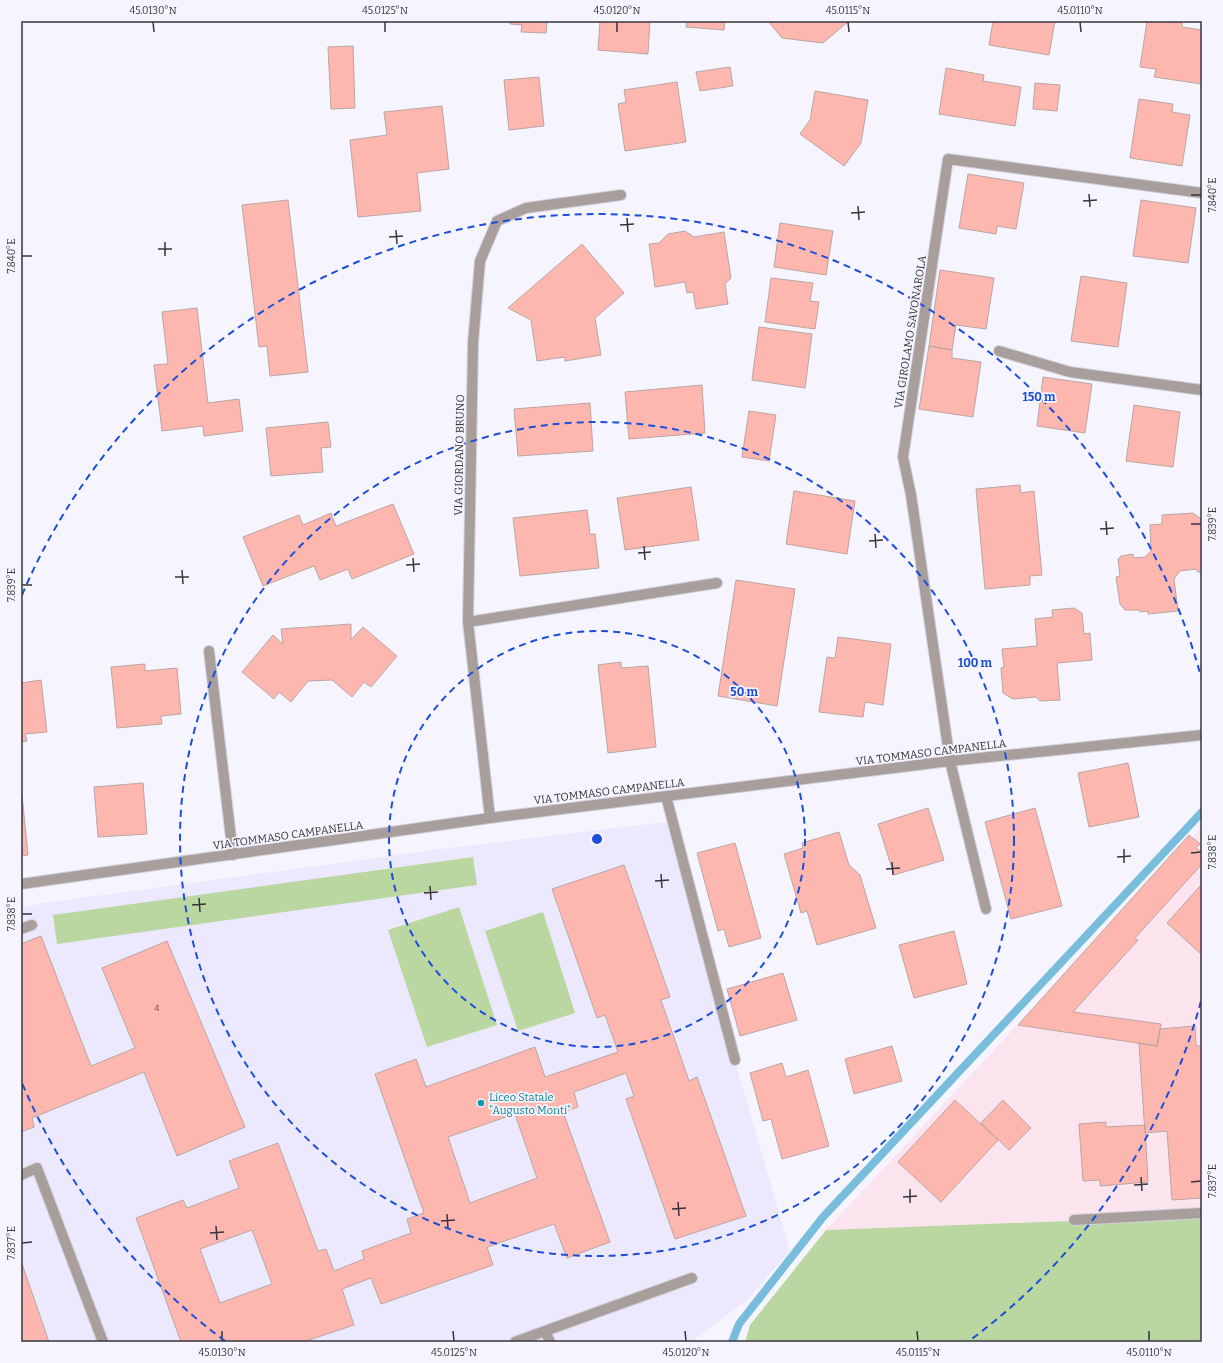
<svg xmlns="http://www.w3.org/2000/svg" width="1223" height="1363" font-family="Bitter,serif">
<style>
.commercial{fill:#fce4ef}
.built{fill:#ece8fd}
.green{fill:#bad6a1}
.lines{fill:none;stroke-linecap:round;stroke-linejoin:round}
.stream{stroke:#78bddc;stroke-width:8}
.building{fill:#fdb7ae;stroke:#bba5a2;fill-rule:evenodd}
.minor-casing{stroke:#d3d2dc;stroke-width:12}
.minor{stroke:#a89f9d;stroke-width:10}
.ticks{fill:none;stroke:#36353c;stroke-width:1.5}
.ring{fill:none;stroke:#1d4ed8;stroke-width:2;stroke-dasharray:7 5}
.culture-dot{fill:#0f9aa8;stroke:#f6f4ff;stroke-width:1.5}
.labels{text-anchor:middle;stroke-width:3.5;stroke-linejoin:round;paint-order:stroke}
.number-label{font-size:9px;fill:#685658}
.street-label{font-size:11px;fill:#36353c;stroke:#f6f4ff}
.culture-label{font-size:11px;fill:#0d838f;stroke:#f6f4ff;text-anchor:start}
.centre{fill:#1d4ed8;stroke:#f6f4ff;stroke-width:2}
.ring-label{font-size:12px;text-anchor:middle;font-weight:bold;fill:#1d4ed8;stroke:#f6f4ff;stroke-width:3.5;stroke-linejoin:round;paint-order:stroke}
.neatline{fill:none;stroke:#36353c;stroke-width:1.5}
.ticks-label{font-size:10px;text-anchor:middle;fill:#36353c}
</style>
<rect width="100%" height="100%" fill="#f6f4ff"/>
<!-- commercial -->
<path class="commercial" d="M1202 827V1216L826 1230Z"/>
<!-- built -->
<path class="built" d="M666 822 790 1251 748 1299 691 1342H21V908L44 903 449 848Z"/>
<!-- green -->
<path class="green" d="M473 857 477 885 57 944 53 915Z
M459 907 497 1025 427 1047 388 930Z
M543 912 575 1013 518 1031 485 931Z
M1202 1216V1342H745L750 1325 826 1230Z"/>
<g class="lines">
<!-- stream -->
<path class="stream" d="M732 1342 739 1324 823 1217 1202 812"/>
</g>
<!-- building -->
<path class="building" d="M510 21H547L546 33 521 32 522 25 510 24Z
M600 21H650L648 54 598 50Z
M687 21H725L724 30 686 27Z
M768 21H849L823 43 782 38Z
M993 21H1055L1049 55 989 45Z
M1147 21 1182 22V27L1202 30V84L1154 77 1156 69 1140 67Z
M353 46 355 108 331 109 328 47Z
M730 67 733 86 700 91 696 72Z
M946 68 984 75 983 81 1021 87 1015 126 939 114Z
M539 77 544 126 509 130 504 80Z
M677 82 686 142 625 151 618 104 626 102 624 90Z
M1035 83 1060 85 1057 111 1033 109Z
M815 91 868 100 861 143 844 166 800 134 810 120Z
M1139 99 1173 104 1172 112 1190 115 1182 166 1130 158Z
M442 106 449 169 417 173 421 211 358 217 350 140 387 135 384 112Z
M968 174 1024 183 1016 229 997 226 996 234 959 228Z
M288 200 308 372 270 376 267 346 259 347 242 205Z
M1141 200 1196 208 1188 263 1133 256Z
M780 223 833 231 826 275 774 267Z
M685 231 694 237 724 232 731 278 725 284 728 304 696 309 693 292 687 293 685 282 655 287 649 244 659 243 668 234Z
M582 244 624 293 595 318 601 355 565 361V357L537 361 531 320 508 308Z
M940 270 994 278 986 329 956 325 952 350 929 346Z
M1081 276 1127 283 1118 347 1071 341Z
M771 278 813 283 810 301 819 302 815 329 765 322Z
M197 308 208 403 239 399 243 431 204 436 203 426 162 431 154 365 168 364 162 312Z
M759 327 812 334 805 388 752 380Z
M929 346 952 350V358L981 362 973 417 919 409Z
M1043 377 1092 384 1085 433 1037 426Z
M702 385 705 433 629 439 625 392Z
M590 403 593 451 518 456 514 409Z
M1134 405 1180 412 1173 467 1126 461Z
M749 411 776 415 769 461 742 457Z
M328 422 331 447 321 448 323 472 271 476 266 428Z
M1020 485 1021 493 1034 491 1042 575 1030 576V585L985 589 976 489Z
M691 487 699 540 625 550 617 498Z
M794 491 855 501 847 554 786 544Z
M393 504 414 554 352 579 348 569 320 580 314 566 263 586 243 537 299 515 303 525 331 513 336 526Z
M587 510 590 534H595L599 568 520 576 513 518Z
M1193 513 1200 518 1202 523V572H1198L1196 569 1180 571 1174 579 1178 611 1148 614V611L1141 612 1138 610H1125L1120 604 1116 577 1120 576 1118 559 1121 556 1133 554 1134 558 1145 557 1151 551 1150 525 1162 524V515Z
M736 580 795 589 777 706 718 696Z
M1074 608 1082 613 1084 634 1090 633 1092 660 1057 663 1060 700 1040 701 1036 697 1013 699 1003 693 1001 668 1004 667 1002 649 1037 646 1035 619 1053 617 1052 610Z
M351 624V640L363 627 397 656 371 687 364 682 352 697 332 680 308 681 291 702 279 692 274 699 242 672 273 635 283 644 281 629Z
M838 637 891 644 883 705 865 702 863 717 819 712 827 657 835 658Z
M621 662V668L648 666 656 747 608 753 598 665Z
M145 664V671L177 668 181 714 161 716 162 724 117 728 111 667Z
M41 680 47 732 25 734 27 741 21 742V683Z
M1128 763 1139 817 1089 827 1078 773Z
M143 783 147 834 98 837 94 787Z
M22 795 28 855 21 856V796Z
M928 808 944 860 894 875 878 824Z
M1035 808 1062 906 1011 919 985 822Z
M839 832 849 865 860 875 876 928 817 945 807 911 801 913 784 854 803 848 802 843Z
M1189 835 1200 844 1196 848 1202 853V864L1135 938 1138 940 1073 1012 1161 1024 1157 1046 1018 1025Z
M735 843 761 938 729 947 724 929 718 931 697 853Z
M624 865 670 997 661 1000 689 1081 697 1077 746 1216 675 1239 626 1099 634 1096 626 1073 574 1092 578 1107 563 1112 610 1242 567 1258 554 1224 487 1247 493 1265 381 1304 371 1278 342 1289 354 1325 303 1342H181L136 1218 183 1200 187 1208 239 1188 229 1161 278 1143 318 1251 326 1249 334 1271 364 1259 362 1251 411 1233 407 1219 424 1213 375 1074 416 1059 426 1087 535 1047 545 1077 618 1052 605 1015 597 1018 552 889ZM515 1114 537 1178 470 1203 448 1137ZM252 1230 272 1284 220 1303 200 1249Z
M1202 884V954H1201L1167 923Z
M954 931 967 984 914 998 899 945Z
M41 936 91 1066 135 1048 102 968 167 941 245 1127 177 1156 144 1072 32 1118 34 1127 21 1132V944Z
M783 973 797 1020 740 1036 727 989Z
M1195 1026 1196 1046H1202V1198L1172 1200 1167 1131 1145 1133 1139 1043 1157 1046 1160 1029Z
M892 1046 902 1081 854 1094 845 1059Z
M782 1063 786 1077 808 1070 829 1146 782 1159 771 1119 763 1121 750 1073Z
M955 1100 998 1140 941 1202 898 1162Z
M1003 1100 1031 1128 1009 1150 981 1123Z
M1106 1122V1127L1145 1125 1148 1182 1100 1186V1180L1083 1181 1079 1124Z
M21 1261 49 1342H21Z"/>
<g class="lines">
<defs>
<path id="minor" d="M999 351 1070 372 1202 390
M468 622 717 583
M209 651 233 855
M666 796 735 1060
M490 818 468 622 473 343 480 261 497 221 526 208 621 195
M21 884 490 818 950 761 1202 735
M986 909 950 761 911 495 903 457 948 159 1202 193
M21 929 32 925
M21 1175 37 1168 103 1342
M1074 1220 1202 1213
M515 1342 545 1331
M550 1342 545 1331 692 1278"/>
</defs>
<!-- minor casing -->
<use href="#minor" class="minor-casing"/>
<!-- minor -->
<use href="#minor" class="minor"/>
</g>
<!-- ticks -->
<path class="ticks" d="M153 22 154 32M385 22V32M617 22V32M848 22 849 32M1080 22 1081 32M1089 194 1090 207M1191 195H1201M1083 201 1097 200M858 206 859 220M851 213 865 212M627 218 628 232M620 225 634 224M396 230 397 244M389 237 403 236M165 242V256M158 249H172M22 256H32M1106 521 1107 535M1191 524H1201M1100 529 1114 528M875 534 876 548M869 541 883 540M644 546 645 560M638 553 651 552M413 558 414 572M406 565 420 564M182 570 183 584M175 577H189M22 585H32M1124 849V863M1191 853 1201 852M1117 857 1131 856M892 862 893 875M886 869 900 868M661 874 662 888M655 881 669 880M430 886 431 900M424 893 438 892M199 898 200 912M192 905 206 904M22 914H32M1141 1177 1142 1191M1191 1182 1201 1181M1134 1185 1148 1184M910 1189V1203M903 1197 917 1196M678 1202 679 1216M672 1209 686 1208M447 1214 448 1228M441 1221 455 1220M216 1226 217 1240M210 1233 224 1232M22 1243 32 1242M222 1331V1341M453 1331 454 1341M685 1331 686 1341M917 1331 918 1341M1149 1331V1341"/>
<!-- distance rings -->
<g class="ring">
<circle cx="597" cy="839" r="208"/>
<circle cx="597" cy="839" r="417"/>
<path d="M1201 1001A625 625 0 0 1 969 1341M225 1341A625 625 0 0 1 22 1083M22 595A625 625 0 0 1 1201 677"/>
</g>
<!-- markers -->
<circle class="culture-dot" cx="481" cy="1103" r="4"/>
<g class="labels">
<!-- number labels -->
<g class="number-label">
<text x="157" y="1011">4</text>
</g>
<!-- street labels -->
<g class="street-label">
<text transform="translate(910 332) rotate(-81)" y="4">VIA GIROLAMO SAVONAROLA</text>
<text transform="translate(459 455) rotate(-89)" y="4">VIA GIORDANO BRUNO</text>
<text transform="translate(931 752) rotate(-7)" y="4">VIA TOMMASO CAMPANELLA</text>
<text transform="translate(609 791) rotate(-7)" y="4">VIA TOMMASO CAMPANELLA</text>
<text transform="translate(288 835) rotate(-8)" y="4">VIA TOMMASO CAMPANELLA</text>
</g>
<!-- culture labels -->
<g class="culture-label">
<text x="489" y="1101">Liceo Statale<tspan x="489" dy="13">"Augusto Monti"</tspan></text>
</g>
</g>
<circle cx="597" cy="839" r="6" class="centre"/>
<g class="ring-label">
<text x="1039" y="401">150 m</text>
<text x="975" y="667">100 m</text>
<text x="744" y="696">50 m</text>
</g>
<!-- border -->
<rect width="1223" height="1363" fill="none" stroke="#f6f4ff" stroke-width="44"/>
<rect x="22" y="22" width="1179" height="1319" class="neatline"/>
<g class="ticks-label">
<text x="153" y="14">45.0130°N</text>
<text x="385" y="14">45.0125°N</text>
<text x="617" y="14">45.0120°N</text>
<text x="848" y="14">45.0115°N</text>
<text x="1080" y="14">45.0110°N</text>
<text transform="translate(1212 195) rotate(-90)" y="4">7.840°E</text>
<text transform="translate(11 256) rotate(-90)" y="4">7.840°E</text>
<text transform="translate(1212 524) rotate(-90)" y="4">7.839°E</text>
<text transform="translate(11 585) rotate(-90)" y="4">7.839°E</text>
<text transform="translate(1212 852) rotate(-90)" y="4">7.838°E</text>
<text transform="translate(11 914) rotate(-90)" y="4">7.838°E</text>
<text transform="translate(1212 1181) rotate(-90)" y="4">7.837°E</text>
<text transform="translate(11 1243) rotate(-90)" y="4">7.837°E</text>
<text x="222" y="1356">45.0130°N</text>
<text x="454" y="1356">45.0125°N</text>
<text x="686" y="1356">45.0120°N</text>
<text x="918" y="1356">45.0115°N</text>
<text x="1149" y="1356">45.0110°N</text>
</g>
</svg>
